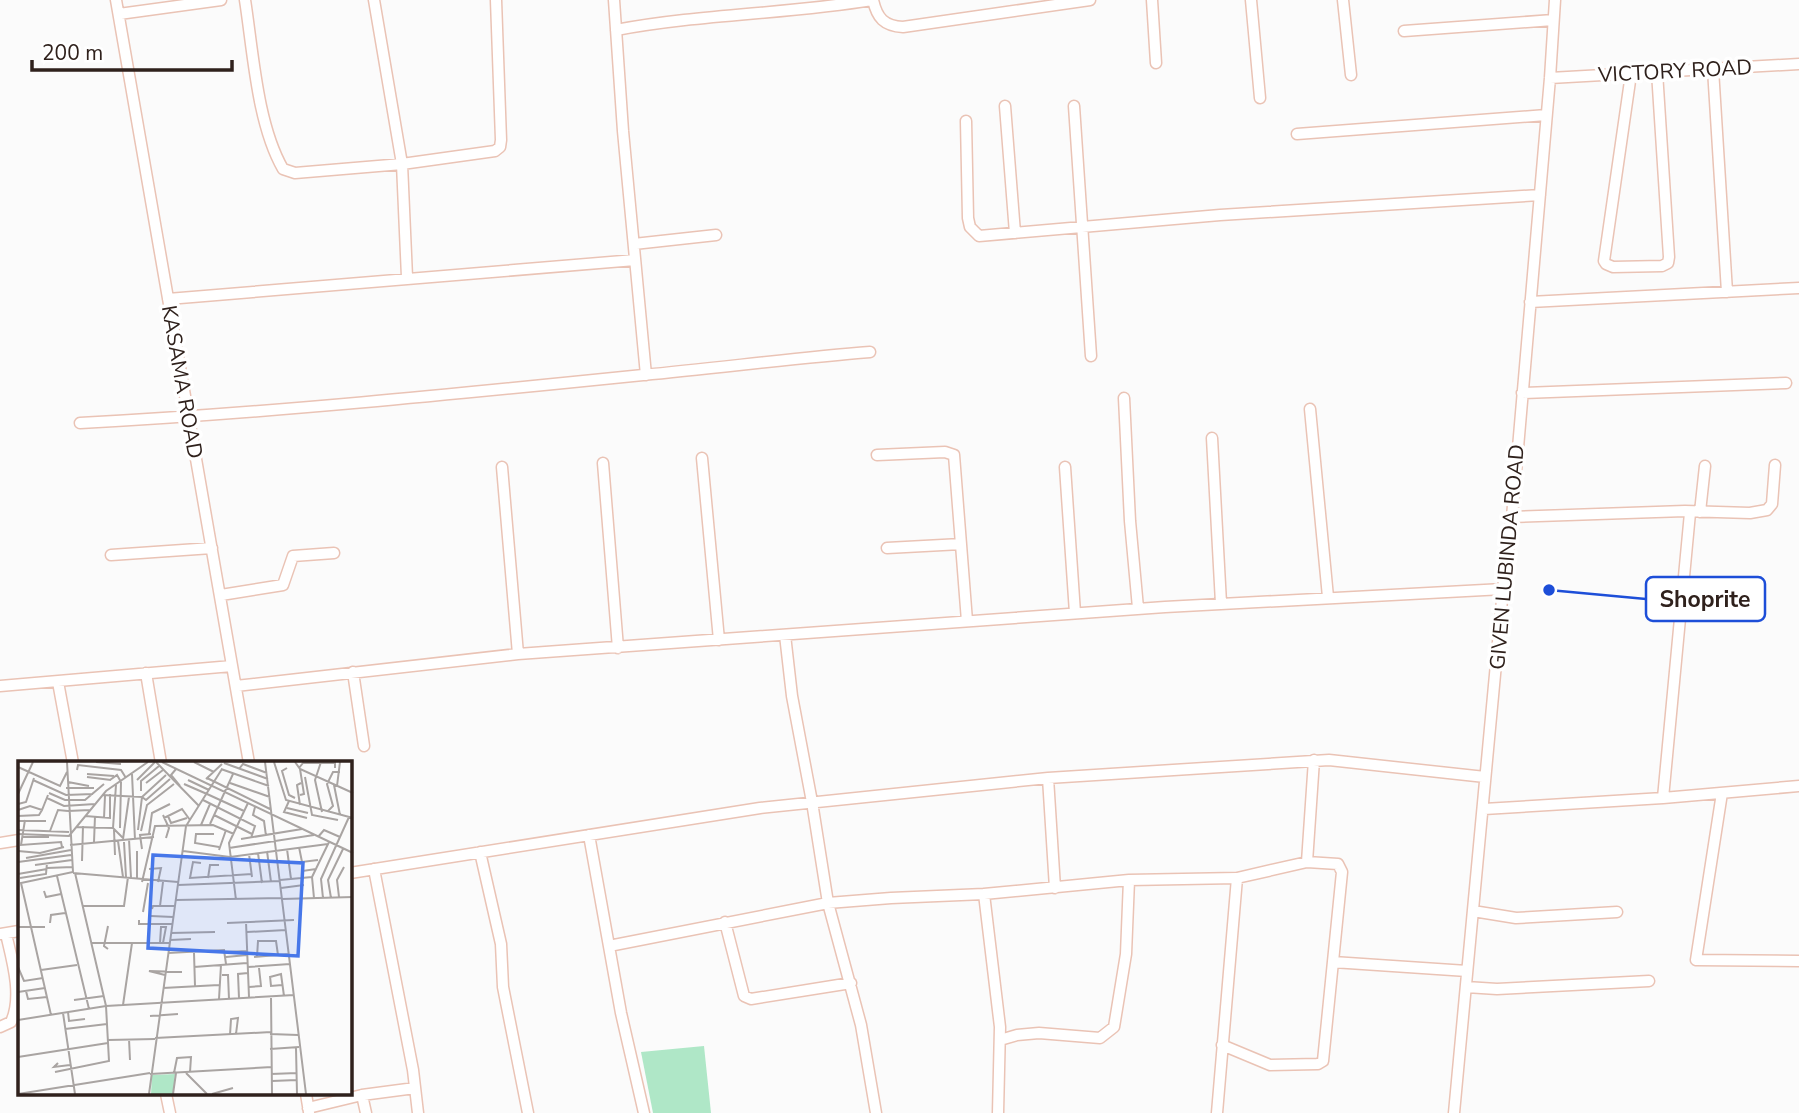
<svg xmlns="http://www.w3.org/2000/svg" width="1799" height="1113" font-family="'Nunito Sans',sans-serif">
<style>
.pitch{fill:#afe7c7}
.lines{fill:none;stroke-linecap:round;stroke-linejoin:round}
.minor-casing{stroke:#eac3b5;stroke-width:13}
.minor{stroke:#fff;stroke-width:10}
.labels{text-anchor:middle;stroke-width:7;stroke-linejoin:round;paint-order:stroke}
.street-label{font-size:21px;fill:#2f211c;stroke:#fff}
.inset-road{fill:none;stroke:#a9a4a2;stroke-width:2}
.view{fill:#4777e9;fill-opacity:0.15;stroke:#4777e9;stroke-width:3.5}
.inset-edge{fill:none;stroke:#2f211c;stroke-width:3.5}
.leader{fill:none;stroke:#1d4ed8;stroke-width:2.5}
.callout-dot{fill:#1d4ed8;stroke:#fff;stroke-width:2.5}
.callout{fill:#fff;stroke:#1d4ed8;stroke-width:2.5}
.callout-label{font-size:23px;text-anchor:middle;font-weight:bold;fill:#2f211c}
</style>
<rect width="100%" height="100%" fill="#fbfbfb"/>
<!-- pitch -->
<path class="pitch" d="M704 1046 711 1113H653L641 1052Z"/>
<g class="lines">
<defs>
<path id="minor" d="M116 0 249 763
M245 0C253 51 257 124 283 169L295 173 402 164 495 151 500 147 501 140 496 0
M374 0 402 164 407 277
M614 0 623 131 646 375
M873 0C877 18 884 26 903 27L1090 0
M1152 0 1156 63
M1251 0 1260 98
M1343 0 1351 75
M119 14 221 0
M616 30C701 14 787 14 872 0
M1404 31 1553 20
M1713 69 1727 292
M1631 74 1604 261 1606 264 1613 267 1662 266 1668 263 1669 257 1657 72
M1550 78 1799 64
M1005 106 1015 233
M1074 106 1091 356
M966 121 968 218 970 227 979 236 1220 215 1540 195
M1297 134 1546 115
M634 244 716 235
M168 299 635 260
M1530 302 1799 288
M1522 393 1786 383
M1124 398 1130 521 1138 608
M1310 409 1328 597
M80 423C268 413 456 394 643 375 719 368 794 358 870 352
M1212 438 1221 603
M877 455 945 452 954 455 967 621
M702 458 719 640
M603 463 618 648
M502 467 518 654
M1065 467 1075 613
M1700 512 1705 466
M1512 517 1685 511 1750 513 1767 510 1772 504 1775 465
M887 548 961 544
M111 555 212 548
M221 595 283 585 293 556 334 553
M785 635 792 696 812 802 828 903 861 1025 876 1113
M353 672 364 746
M146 673 161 763
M58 682 73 763
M0 686 232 666
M236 686 518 654 1165 607 1503 589
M1048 778 1055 888
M1722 793 1696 960 1799 961
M1663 798 1690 513
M1484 809 1663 798 1799 786
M589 835 621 1013 644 1113
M0 843 19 840
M480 852 501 944 503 987 528 1113
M1307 862 1314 760
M374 869 413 1070 418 1113
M350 873 760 808 1048 778 1329 760 1485 777
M984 894 1000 1027 998 1113
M1473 911 1516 918 1617 912
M725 922 744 996 751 999 851 983
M1 934 19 931
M609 946 828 903 891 898 984 894 1129 880 1237 878 1307 862 1338 864 1342 872 1323 1061 1318 1064 1270 1065 1222 1045
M1333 962 1467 971
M1466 987 1497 989 1649 981
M0 1027 11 1022C23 996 12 960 6 934
M1000 1040 1017 1035 1039 1033 1100 1038 1114 1027 1126 954 1129 880
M166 1094 170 1113
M306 1094 309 1112
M362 1095 366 1113
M308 1108 362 1095 415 1088
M1217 1113 1237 878
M1454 1113 1503 589 1512 517 1550 78 1555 0"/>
</defs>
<!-- minor casing -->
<use href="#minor" class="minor-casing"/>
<!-- minor -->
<use href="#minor" class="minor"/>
</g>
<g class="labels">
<!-- street labels -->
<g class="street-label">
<text transform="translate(1675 71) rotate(-3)" y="7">VICTORY ROAD</text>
<text transform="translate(182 382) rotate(80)" y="7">KASAMA ROAD</text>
<text transform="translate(1507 557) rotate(-85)" y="7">GIVEN LUBINDA ROAD</text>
</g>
</g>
<!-- overview -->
<g transform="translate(18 761)">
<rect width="334" height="334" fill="#fbfbfb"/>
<path d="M157 313 155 333H133L134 314Z" fill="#afe7c7"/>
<path class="inset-road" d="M78 1 103 3M138 1 181 45M144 1 335 92M176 1 196 11M247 1 288 333M256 1 268 39 335 57M277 1 282 8 335 32M303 1 297 19 304 51M206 2 250 18M0 6 42 25 49 11M269 7 264 10 271 34 277 37M281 7 285 2H317V7M158 8 153 14 162 25M203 8 251 25M221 8 225 3 249 12M59 9 60 4 103 9 108 17M69 13 96 15M114 13 117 79M69 16 93 19M287 16 294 54 320 59M189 17 252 48M188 18 204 3M15 19 48 34 75 33M92 19 99 14 103 21 102 67M119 19 137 1M170 19 191 29M50 21 71 25M128 22 145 9M212 22 252 36M166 23 189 33M316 24 322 54M319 25 322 1M48 27H76M123 30V20L141 5M31 32 47 39H67L86 23M0 33 15 1M189 33 226 50M84 34 124 36 148 14M282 34 286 33 282 8M124 36 128 39 152 18M29 37 46 45 77 43M185 39 237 65 233 77M271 40 266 51 289 57M0 43 8 41 16 17M282 44 279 24 283 22M237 46 235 54 246 60 248 75M269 47 290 52M0 49 12 45 24 49 30 34M50 50 72 49M310 50 315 45 309 23 315 11H322M145 54 151 67 148 77M196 54 234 73M0 55 21 54 24 49M67 55 92 57V33M150 55 153 62 169 57M86 57 87 35M146 57 164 48 172 59M7 59 3 84 43 81 44 86M0 60H28M192 63 215 13M183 64 192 43M58 66 95 67 105 77M95 67 98 24M0 69 51 71M96 69 97 94M120 69 124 36M32 70 40 49 50 50M123 70 129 44 156 23M0 73 51 75 88 30 130 1M131 73 134 52 152 43M196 73H178L177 82 201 86M5 76H31M300 76 306 69 322 76M105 78 111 36M111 78 113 117M223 78 284 68M100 80 105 116M76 81 77 55M106 81 108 116M52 84 136 76M281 86 284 101 300 99M211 87 296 74M124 88 122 74 133 73M269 88 273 118M201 89 208 69M0 90 22 92 46 86M165 90 212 96 310 83M249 90 253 121M240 92 244 122M231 93 234 116M8 97 53 89M64 100 65 65M0 101 53 94M183 102 175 101 172 117 234 113M17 104 54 99M29 107 55 106M131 108 143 107 140 121M55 112 160 121M0 113 29 108M39 115 71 248M2 117 28 113 29 102M190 117 192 104H201M284 117V110L298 108M119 119V90M262 119 294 116M124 121 137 65 195 64 216 73M160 124 262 120M263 127 286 124M26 130 28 136 43 133M321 136 319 119 326 106M296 137 294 116 311 81M305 137 303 118 331 56M313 137 310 119 325 88M264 138 335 136M158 139 264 137M218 139 211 82 230 42M65 145H106L110 116M142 145 145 121M134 148 135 145H157M125 151 130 122M133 155 155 156M121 159V163H154M228 161 231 236M32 162 33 154 47 152M209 162 276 159M0 166H27M229 171 268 169M153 172 197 171M152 179 173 178M73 182H151M142 182 143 166H148L145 182M90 188 86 185 90 165M208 191 229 190M150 192 206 189 208 203M176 192 177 225M208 196 229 194M236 196 271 193M239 196 240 180H258L260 194M0 206 6 220 25 217M176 206 229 202M230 206 272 203M23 209 59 204M147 214 131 210 164 211M204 214H210L211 238M252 215 253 225 264 224M252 216 263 213 266 235M231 226 243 225 241 207M145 227 201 224M8 230 10 238 29 236M0 231 27 227M253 235 254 333M221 237 220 213 230 212M201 238 203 204M56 239 86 235M105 244 114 182M50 251 51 260 67 258M45 252 57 333M33 254 3 122 55 111 49 1M132 255 160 253M0 259 88 245 276 234M47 268 89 263M252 273 280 274M212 274 213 258 220 257 218 273M137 277 253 271M111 278 112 299M90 279 137 278M278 287 279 333M252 288 281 286M0 296 90 282M40 302 36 306 52 304M37 311 91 300 88 245 57 112M156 312 159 297 173 296 172 311M168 312 189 333M132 313 254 306M253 313 279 312M254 320 279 319M0 333 132 312M131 333 168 65 204 8M155 333 158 312M194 333 215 327"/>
<path class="view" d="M135 94 285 102 280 195 130 187Z"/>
<rect width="334" height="334" class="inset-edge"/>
</g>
<!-- callouts -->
<path class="leader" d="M1549 590L1646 599"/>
<circle class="callout-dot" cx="1549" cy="590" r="7"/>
<rect class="callout" x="1646" y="577" width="119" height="44" rx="7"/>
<g class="callout-label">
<text x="1705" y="607">Shoprite</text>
</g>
<!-- scale -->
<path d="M32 60v10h200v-10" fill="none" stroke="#2f211c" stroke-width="3.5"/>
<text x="42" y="60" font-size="21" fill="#2f211c" stroke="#ffffff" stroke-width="5" paint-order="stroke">200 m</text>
</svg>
